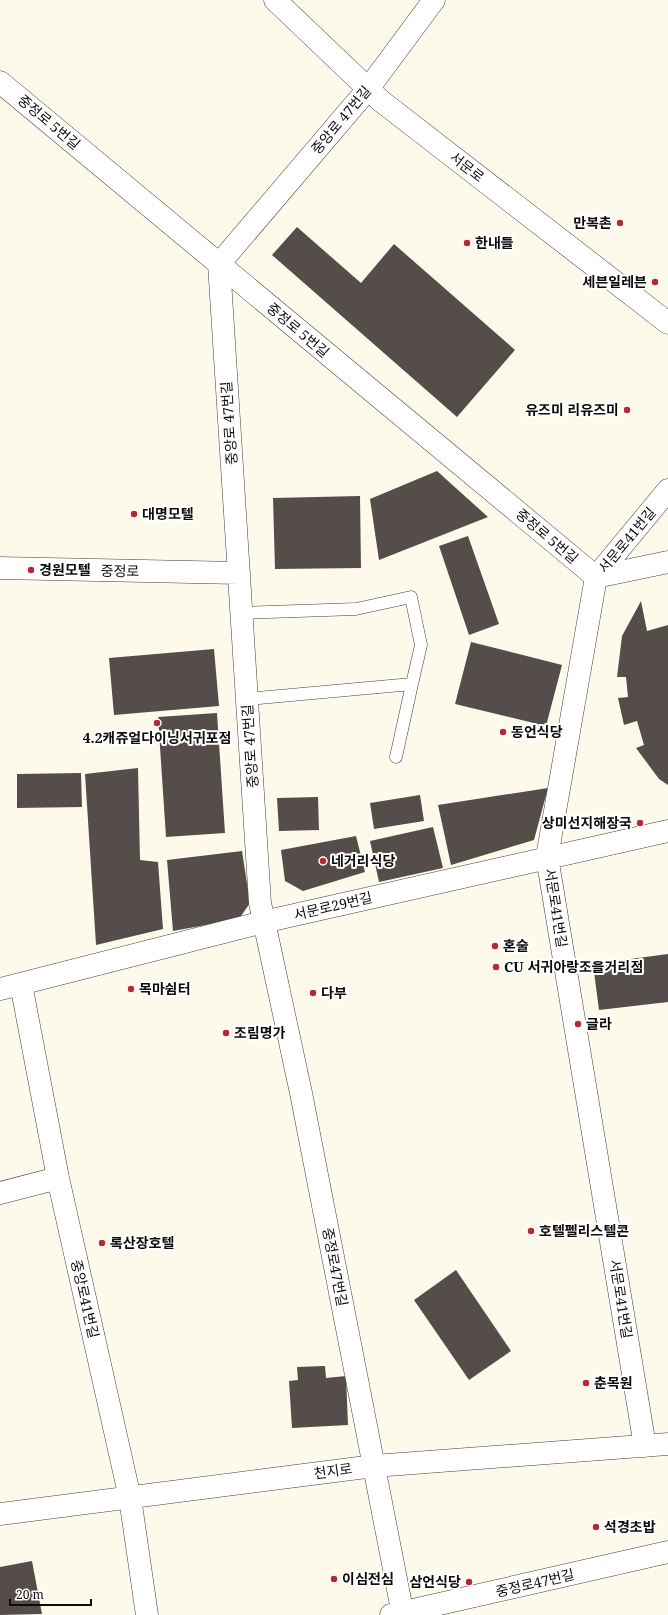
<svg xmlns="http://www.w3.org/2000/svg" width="668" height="1615" font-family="'Noto Serif','Noto Sans KR',serif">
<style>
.building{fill:#544d49}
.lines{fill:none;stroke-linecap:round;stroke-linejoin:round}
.service-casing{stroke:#3f3f3f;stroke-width:13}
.minor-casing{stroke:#3f3f3f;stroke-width:23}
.tertiary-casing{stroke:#3f3f3f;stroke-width:23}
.service{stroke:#fff;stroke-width:12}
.minor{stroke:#fff;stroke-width:22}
.tertiary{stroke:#fff;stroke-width:22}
.poi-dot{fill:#b62934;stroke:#fff;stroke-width:1.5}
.labels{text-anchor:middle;stroke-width:4;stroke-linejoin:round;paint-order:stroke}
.street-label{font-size:14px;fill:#0c0c0c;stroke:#fff}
.poi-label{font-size:14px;font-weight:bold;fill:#0c0c0c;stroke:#fff;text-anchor:start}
</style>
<rect width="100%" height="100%" fill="#fefaeb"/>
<!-- building -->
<path class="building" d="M297 227 361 283 394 244 515 350 457 417 272 255Z
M437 471 488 517 379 560 370 499Z
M360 496 361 568 275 569 273 498Z
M468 536 499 624 469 635 439 546Z
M641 601 647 631 668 625V785L659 779 636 748 644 745 637 721 624 725 618 698 628 697 626 677H617L622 636Z
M471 642 562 665 546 726 455 704Z
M214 649 219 706 114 715 109 658Z
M217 713 225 833 166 837 158 717Z
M138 768 140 860 158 862 163 929 96 945 85 774Z
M81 773 82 807 17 808V774Z
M548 788 534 840 451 865 438 805Z
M420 795 424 821 374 829 370 803Z
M318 797 319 830 279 831 277 798Z
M433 827 443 868 379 882 370 841Z
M356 836 365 872 303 891 285 881 281 850Z
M242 851 250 903 239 919 173 931 167 860Z
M668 954V1002L599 1010 593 964Z
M456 1270 511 1351 469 1380 414 1300Z
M325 1366 326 1378 346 1376 348 1425 292 1428 289 1381 298 1380 297 1367Z
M32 1561 42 1614 0 1615V1567Z"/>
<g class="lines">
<defs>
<path id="service" d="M242 613 356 609 411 597 421 645 412 684 247 699
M396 757 412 684"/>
<path id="minor" d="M0 82 596 577
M0 568 239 573
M596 577 668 562
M21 984 58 1178 130 1498 147 1615
M0 989 263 922 668 831
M0 1193 58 1178
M645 1446 547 857 596 577 668 490
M0 1514 374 1466 668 1444
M391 1615 668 1552
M403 1615 301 1093 260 903 219 264 368 89 434 0"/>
<path id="tertiary" d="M275 0 381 101 668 323"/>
</defs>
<!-- service casing -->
<use href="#service" class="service-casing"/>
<!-- minor casing -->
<use href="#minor" class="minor-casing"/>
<!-- tertiary casing -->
<use href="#tertiary" class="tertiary-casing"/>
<!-- service -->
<use href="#service" class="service"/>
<!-- minor -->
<use href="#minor" class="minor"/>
<!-- tertiary -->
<use href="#tertiary" class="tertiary"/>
</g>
<!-- markers -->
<g class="poi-dot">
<circle cx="620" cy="223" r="4"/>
<circle cx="467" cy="243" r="4"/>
<circle cx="655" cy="282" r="4"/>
<circle cx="627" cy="410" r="4"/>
<circle cx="134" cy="514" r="4"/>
<circle cx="31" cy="570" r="4"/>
<circle cx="157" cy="723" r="4"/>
<circle cx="503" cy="732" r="4"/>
<circle cx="640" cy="823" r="4"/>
<circle cx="323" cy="861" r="4"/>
<circle cx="495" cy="946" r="4"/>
<circle cx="496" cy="967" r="4"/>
<circle cx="131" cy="989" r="4"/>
<circle cx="313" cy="993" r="4"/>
<circle cx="578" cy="1024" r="4"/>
<circle cx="226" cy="1033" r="4"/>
<circle cx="531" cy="1231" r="4"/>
<circle cx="102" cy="1243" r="4"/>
<circle cx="586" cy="1383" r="4"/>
<circle cx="596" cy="1527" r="4"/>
<circle cx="334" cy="1579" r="4"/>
<circle cx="469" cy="1582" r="4"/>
</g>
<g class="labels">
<!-- street labels -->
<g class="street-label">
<text transform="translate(341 120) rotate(-50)" y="5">중앙로 47번길</text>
<text transform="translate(49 122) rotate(40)" y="5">중정로 5번길</text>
<text transform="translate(467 167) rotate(38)" y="5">서문로</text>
<text transform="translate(298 330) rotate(40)" y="5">중정로 5번길</text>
<text transform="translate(229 423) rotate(-94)" y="5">중앙로 47번길</text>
<text transform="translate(547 536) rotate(40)" y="5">중정로 5번길</text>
<text transform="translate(627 540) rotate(-50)" y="5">서문로41번길</text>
<text transform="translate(120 571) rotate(1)" y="5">중정로</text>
<text transform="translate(250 746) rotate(-94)" y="5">중앙로 47번길</text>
<text transform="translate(333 906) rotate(-13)" y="5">서문로29번길</text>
<text transform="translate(556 908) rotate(81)" y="5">서문로41번길</text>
<text transform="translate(335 1267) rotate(79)" y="5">중정로47번길</text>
<text transform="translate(85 1299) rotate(77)" y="5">중앙로41번길</text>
<text transform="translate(621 1299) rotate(81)" y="5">서문로41번길</text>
<text transform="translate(333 1471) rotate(-8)" y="5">천지로</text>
<text transform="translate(535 1583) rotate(-13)" y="5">중정로47번길</text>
</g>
<!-- poi labels -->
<g class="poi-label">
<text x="612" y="228" text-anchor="end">만복촌</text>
<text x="475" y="248">한내들</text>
<text x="647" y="287" text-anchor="end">세븐일레븐</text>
<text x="619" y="415" text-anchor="end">유즈미 리유즈미</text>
<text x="142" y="519">대명모텔</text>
<text x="39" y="575">경원모텔</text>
<text x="511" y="737">동언식당</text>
<text x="157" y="743" text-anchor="middle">4.2캐쥬얼다이닝서귀포점</text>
<text x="632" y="828" text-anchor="end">상미선지해장국</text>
<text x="331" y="866">네거리식당</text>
<text x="503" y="951">혼술</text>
<text x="504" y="972">CU 서귀아랑조을거리점</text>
<text x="139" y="994">목마쉼터</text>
<text x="321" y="998">다부</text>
<text x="586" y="1029">글라</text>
<text x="234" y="1038">조림명가</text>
<text x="539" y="1236">호텔펠리스텔콘</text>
<text x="110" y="1248">록산장호텔</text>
<text x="594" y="1388">춘목원</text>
<text x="604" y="1532">석경초밥</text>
<text x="342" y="1584">이심전심</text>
<text x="461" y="1587" text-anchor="end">삼언식당</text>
</g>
</g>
<!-- scale -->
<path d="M10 1599v6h81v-6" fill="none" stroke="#0c0c0c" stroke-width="2"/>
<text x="16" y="1599" font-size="12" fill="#0c0c0c" stroke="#ffffff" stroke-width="3" paint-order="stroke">20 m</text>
</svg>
